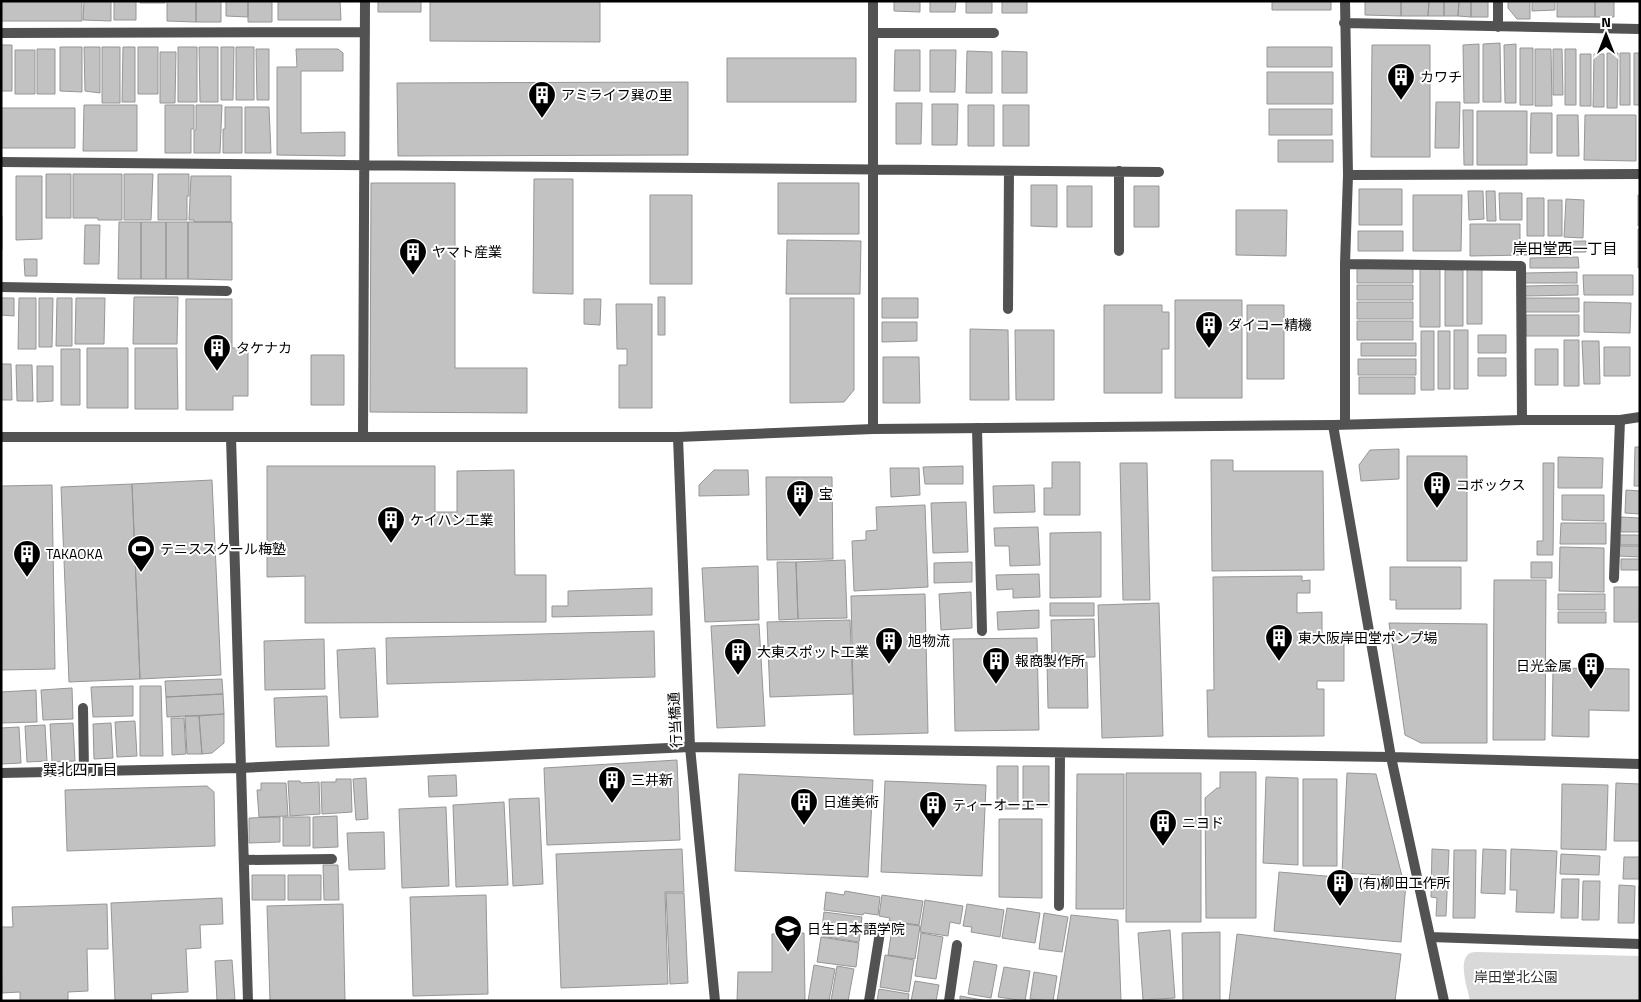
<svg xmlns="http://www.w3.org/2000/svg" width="1641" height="1002" font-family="'Titillium Web','Noto Sans JP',sans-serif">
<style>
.green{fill:#d9d9d9}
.building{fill:#c2c2c2;stroke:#969696}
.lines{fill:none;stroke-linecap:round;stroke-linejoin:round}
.service{stroke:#525252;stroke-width:10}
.minor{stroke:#525252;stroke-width:10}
.tertiary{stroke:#525252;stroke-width:10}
.labels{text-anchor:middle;stroke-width:4;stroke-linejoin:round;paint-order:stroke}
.poi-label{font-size:14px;fill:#000;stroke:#fff;text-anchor:start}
.street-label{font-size:14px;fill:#000;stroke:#fff}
.park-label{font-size:14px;fill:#303030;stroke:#fff}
.neighbourhood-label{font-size:15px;fill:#000;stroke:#fff}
</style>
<rect width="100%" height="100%" fill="#fff"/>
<!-- green -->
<path class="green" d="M1478 952 1640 956V1001H1470C1468 990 1457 960 1470 953 1472 952 1475 952 1478 952Z"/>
<!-- building -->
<path class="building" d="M1 1H82V21H1Z
M84 1H111V21L83 20Z
M114 1H136V20H114Z
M140 1H165V3H140Z
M167 1H196V22L167 21Z
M196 1H221V22H196Z
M226 1H248V17L226 16Z
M248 1H272V22H248Z
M278 1H340L341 20H278Z
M378 1H421V12H378Z
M894 1H920V12L894 11Z
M930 1H956L955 12H930Z
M966 1H992V13H966Z
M1002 1H1027V13H1002Z
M1272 1H1331V10H1272Z
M1365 1H1401V16L1365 15Z
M1401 1H1429L1428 16H1401Z
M1429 1H1444V16H1428Z
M1444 1H1459L1458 16H1444Z
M1459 1H1471V17L1458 16Z
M1471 1H1488V17H1471Z
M1508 1H1530V19H1517L1508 8Z
M1532 1H1555V10L1532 11Z
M1557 1H1595V17H1557Z
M1595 1H1614V17H1595Z
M430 2H600V42L430 41Z
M1500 43 1501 102H1483V44Z
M1479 44V103H1464L1463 45Z
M1516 44V103H1505L1504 45Z
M1 45H12V91H1Z
M1372 45H1430V157H1371Z
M60 47H82V92L60 91Z
M84 47H100V93L85 91Z
M102 47H120V103H102Z
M123 47H135V102H122Z
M138 47H158V94H138Z
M178 47H197V102H178Z
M199 47H218V102H200Z
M221 47H234L233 100H221Z
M236 47H254V100H236Z
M1267 47H1332V67H1267Z
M1520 48H1533V105H1520Z
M37 49H55V94H37Z
M256 49H269V100H257Z
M296 49H338L343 53V71H301V133L345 132V156L277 155V67H297Z
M1535 49H1551L1552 106H1535Z
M1553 49H1562L1563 95H1553Z
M1565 49H1576V105H1565Z
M15 50H35V94H15Z
M895 50H920V91H894Z
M930 50H956L955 92H930Z
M967 51 992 52V93H966Z
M1002 51 1027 52V93H1002Z
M160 52H176L175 103H160Z
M1607 53H1618L1617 108H1607Z
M1620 53H1630V105H1620Z
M1634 53H1640V105H1634Z
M1580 54H1591V106H1580Z
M1594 54H1604V107H1593Z
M727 58H856V102H727Z
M1267 72H1333V104H1267Z
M688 82V155L398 156 397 83Z
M1436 102H1460L1459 148H1435Z
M896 103H922L921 144H896Z
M932 104H958L957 145H932Z
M84 105H137V151H83Z
M165 105H194V129H191V153H165Z
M196 105H222L220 153H194V130H196Z
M968 105H994V146H968Z
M1003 105H1029V146H1003Z
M225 107H242V153H223V129H225Z
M245 107H269L271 153H245Z
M1 108H75V148H1Z
M1269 109H1332V135H1269Z
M1463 110H1473V165H1464Z
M1477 111H1527V165H1477Z
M1531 113H1552V153H1530Z
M1557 115H1578L1579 156H1557Z
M1585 115H1636V161L1584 160Z
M1278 140H1333V162H1278Z
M46 174H71V218H46Z
M73 174H122V220H98V218H73Z
M124 174H153L151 220H124Z
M158 174H189V196H187V220H158Z
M16 176H42V239L16 240Z
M191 176H231V222H194V220H189Z
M534 179H573V294L533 293Z
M371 183H455V368H527V413L370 412Z
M778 183H859V234H778Z
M1031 185H1057V227L1031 226Z
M1067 186H1092V227H1067Z
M1134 186H1159V227H1134Z
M1359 189H1402V225H1359Z
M1468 191H1483L1484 219 1469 220Z
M1486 191H1495L1496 221H1487Z
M1499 193H1522V220H1500Z
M650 195H692V284H650Z
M1413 195H1462L1461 251H1413Z
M1638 195H1640V226H1638Z
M1527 198H1544V236H1527Z
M1566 199 1584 200 1583 238 1564 237Z
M1548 200H1562V236H1548Z
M1236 210H1287L1286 256 1236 255Z
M1 216H2V250H1Z
M119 222H141V279H118Z
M141 222H166V279H141Z
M166 222H188V279H166Z
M188 222H232V280L188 279Z
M1470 224H1520V241H1527V255L1470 256Z
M85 225H100L99 264H84Z
M1638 229H1640V268H1638Z
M1358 231H1403V251H1358Z
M787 240 861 241 860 294H786Z
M1586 241V252L1533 253 1532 242Z
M1578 257 1579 268H1530V258Z
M24 259H37V276H25Z
M1357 268H1413V283H1357Z
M1420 269H1440V327H1420Z
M1467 269H1482V324H1467Z
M1445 270H1463V326H1445Z
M1577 272V283H1525V273Z
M1583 275H1633V295H1584Z
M1357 285H1413V300H1357Z
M1578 285V295L1525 296V286Z
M134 297H178L177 344H133Z
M658 297H665V335H658Z
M1 298H14V316L1 315Z
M19 298H36V349H18Z
M39 298H53L52 347H39Z
M57 298H72V346H56Z
M76 298H105L104 344H75Z
M790 298H854V390L844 402 790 403Z
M882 298H918V318H882Z
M1525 298H1579V312H1525Z
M186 299H232V348H248V396H233V410H186Z
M584 299H601L600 325 584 324Z
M1175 300H1242V398H1175Z
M1357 302H1413V319H1357Z
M1584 302 1631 303 1630 333 1584 332Z
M616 304H652V408H619V365H627V349H617Z
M1104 305H1162V312H1169V349H1162V393H1104Z
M1247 305H1284V379H1247Z
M1526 315H1579V336H1526Z
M1357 321H1413V340H1357Z
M882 322H917V341L882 342Z
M970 329 1008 330 1009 400H970Z
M1015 330H1054V400H1016Z
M1454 330H1468V389H1454Z
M1421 331H1434V390H1421Z
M1438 331H1450V389H1438Z
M1478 335H1506V353H1478Z
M1564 340H1579V386H1564Z
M1582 341H1599L1600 384H1584Z
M1361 343H1416V356H1361Z
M1604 347H1630V376H1604Z
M87 348H128V408H87Z
M135 348H177L178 409H135Z
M61 349H80V405H61Z
M1535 349H1558V385H1535Z
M311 355H344V405H311Z
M883 357H919L920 403H883Z
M1478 358H1506V376H1478Z
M1358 359H1416V375H1358Z
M1 364H11L12 400H1Z
M16 365H32L33 401H17Z
M37 366H53V401L37 402Z
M1359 377H1415V394H1359Z
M1635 447H1640V486H1634Z
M1399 449V479L1361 481 1359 465 1370 450Z
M1407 456H1467V561H1407Z
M1558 457 1603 458 1602 488H1558Z
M1211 460H1233V471H1323L1324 570 1212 571Z
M1052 462H1080V515H1044V488H1052Z
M1120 463H1147L1150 600H1123Z
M1543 463H1554L1553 555H1537V541H1543Z
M267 466H435V512H457V471L514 470 515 575H546V622L305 623V576L267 577Z
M963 466V484H925L923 467Z
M890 468H919L920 495 891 497Z
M714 470H748L749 495 699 496V485Z
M766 477H832L833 559 767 560Z
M212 480 221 675 140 679 132 484Z
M132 484 140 679 69 682 61 487Z
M52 485 55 669 1 670V486Z
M1034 485 1035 512 994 513 993 486Z
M1626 490 1640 491V514L1625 513Z
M1562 495H1604V521L1562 520Z
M966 502 968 552 933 553 931 503Z
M925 505 928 587 854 591 852 541 866 540V531L877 530 876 507Z
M1621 517 1640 518V532H1621Z
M1561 523H1606V544H1560Z
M1038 527 1040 565 1010 566 1009 546H995L994 528Z
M1101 532V597L1050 598V533Z
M1620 535H1640V545H1620Z
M1619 546H1640V557L1619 556Z
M1560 547 1604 548V592L1559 591Z
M1621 559H1640V570H1621Z
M845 560 847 618 798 619 796 562Z
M777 562H796L798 619 779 620Z
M972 562V582L934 583V563Z
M1531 562H1552V578H1531Z
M758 566 759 620 705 622 702 568Z
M1390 567H1461V609H1396V600H1390Z
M1039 574 1040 597 1013 598V589L997 590 996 575Z
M1302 576V581L1310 580V593H1297V613L1322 612V643H1344V681H1317V689H1324V736L1208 737 1207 690H1214L1213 577Z
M1494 580H1546L1545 740H1493Z
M1614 587H1640L1639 622H1614Z
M652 588V615L552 617V606H568V591Z
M971 592 972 628 941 630 939 594Z
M925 594 928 733 854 735 851 596Z
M1558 594H1605V610H1558Z
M1050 603H1094V616H1050Z
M1159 603 1163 736 1102 738 1098 605Z
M1039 610V628L998 630 997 612Z
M1558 612H1606V623H1558Z
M1094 619 1095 657 1052 658 1051 620Z
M850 620 853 694 770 697 767 622Z
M1389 623 1487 624V743H1421L1405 735Z
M759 624 765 726 717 728 711 626Z
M654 631 655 677 387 684 386 638Z
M1037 638 1039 730 955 731 953 639Z
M324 639 325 689 265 690 264 641Z
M375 648 378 717 340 718 337 650Z
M1087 662 1088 708H1048L1047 663Z
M1553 668 1629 669V711L1589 710V737L1552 736Z
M222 679 223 694 166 697 165 681Z
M133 686V716L93 717 91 687Z
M140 686H161L163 756H140Z
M72 688 73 719 43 720 41 690Z
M36 690 37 722 1 723V692Z
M223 694 224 714 167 717 166 697Z
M327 696 329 746 276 747 274 698Z
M224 714V743L212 753 202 754 199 716Z
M185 716H199L202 754H187Z
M171 718H184L186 754 172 755Z
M135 721 137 756 117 757 115 722Z
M73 723 75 761 52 762 50 724Z
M111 723 113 758 94 759 93 724Z
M45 725 47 761 27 762 25 726Z
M19 727 21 763 1 764V728Z
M677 760 680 840 547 845 544 768Z
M997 766H1018V809H997Z
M1023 766H1049V807H1023Z
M1220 772H1256V918H1206L1205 798 1217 788H1220Z
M1126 773H1201V922H1126Z
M1347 773 1376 774 1402 876 1342 873Z
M739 774 873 780 868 877 735 871Z
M1077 774H1124V909H1076Z
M456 775 457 796 429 797 428 776Z
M1266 777 1298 778V865L1263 863Z
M366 778 368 819 356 820 353 779Z
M336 779H351L352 812 322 814 321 782H336Z
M1303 779H1337V866H1303Z
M288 781H300L301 783 319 782 320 814 290 816Z
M885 781 986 785 982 876 881 872Z
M261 783H286L288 816 259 817 257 790H261Z
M1616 783 1640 784V841H1614Z
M1562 784 1608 785 1606 850 1561 849Z
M207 786 214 792 215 846 67 851 65 790Z
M539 798 543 884 513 886 509 799Z
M504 802 508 885 456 887 453 805Z
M446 807 449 886 402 888 399 809Z
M337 816 338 847 313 848V817Z
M280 817V842L249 843V818Z
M283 817H310V846H283Z
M999 819H1042V898L999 897Z
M384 832 385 869 349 870 347 833Z
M682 849 684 892H665L668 984 561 988 556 854Z
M1432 849 1449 850 1446 916H1436L1437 898 1431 897Z
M1483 849 1506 850 1505 894 1481 893Z
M1511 849 1557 851 1554 913 1516 912 1517 890H1510Z
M1454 850H1476L1475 918H1453Z
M1561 854 1600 856 1599 875 1560 874Z
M1624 857H1640V879H1623Z
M323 865H338L339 900H324Z
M1279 872 1406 883 1401 942 1274 931Z
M252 875H285V900H252Z
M288 875H321V900H288Z
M1562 879H1579L1578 918H1561Z
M1583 881H1600L1599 920H1582Z
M1619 885 1635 886 1634 923H1618Z
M1639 886H1640V925H1639Z
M845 891 880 897 878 915 864 913 863 915 824 910 826 892 844 895Z
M666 893H684L688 983 670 984Z
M486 895 488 994 413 996 410 897Z
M882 895 923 901 919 925 889 921 890 918 879 916Z
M222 898 223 924 200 925 201 948 186 949 188 992 151 994 152 1001H115L111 903Z
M925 900 963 906 960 924 950 922 948 936 920 932Z
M107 904 108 949H87L88 991 68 992V1001H20V992L2 993 1 927H13L12 907Z
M343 904 345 1001H270L267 906Z
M967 904 1004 910 1000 937 971 932 972 927 963 926Z
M1007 908 1040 913 1035 943 1002 938Z
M824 912 862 917 859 942 821 936Z
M1044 913 1068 917 1062 952 1039 949Z
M1071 915 1118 920 1121 1001H1057Z
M893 922 920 926 915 959 888 955Z
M1170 930 1175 998 1143 1000 1138 933Z
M1220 932V1001H1183L1182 933Z
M804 933 805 1001H737L738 972H772V934Z
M921 933 943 937 936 979 915 976Z
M1237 934 1401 954 1395 1001H1229Z
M821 937 859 943 856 967 817 962Z
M885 955 914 960 909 992 880 987Z
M232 960 235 1000 217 1001 215 961Z
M974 961 997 965 991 998 968 994Z
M814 965 835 969 829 1001H808Z
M837 966 854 969 848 1001H831Z
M1004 967 1030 971 1025 1001 998 997Z
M1034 972 1057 976 1053 1001 1030 999Z
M915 981 939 985 936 1001H911Z
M879 989 909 994 908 1001H877Z
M960 996 988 1001H960Z"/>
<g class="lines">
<!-- service -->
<path class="service" d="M1 287 227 291
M1614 578 1620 420"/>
<!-- minor -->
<path class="minor" d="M1345 1 1348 175 1345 264V424
M1344 23 1640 29
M1498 27V1
M1 33 365 32
M873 33H994
M1 162 1159 172
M1348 175 1640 174
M1119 251V171
M1345 264 1521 266 1522 420
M1008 309 1009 171
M1333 425 1391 757 1444 1001
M977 428 982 631
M873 429V1
M363 436 365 1
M231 437 248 1001
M678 437 690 747 715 1001
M83 708 84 771
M1 773 240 768 690 747 1391 757 1640 764
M244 860 332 859
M1059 906 1060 753
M1430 937 1640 944
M869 1001 881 926
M949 1001 957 945"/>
<!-- tertiary -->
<path class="tertiary" d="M1 437H678L873 429 1333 425 1522 420H1620L1640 417"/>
</g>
<!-- icons -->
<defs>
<symbol id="building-pin" viewBox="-11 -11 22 30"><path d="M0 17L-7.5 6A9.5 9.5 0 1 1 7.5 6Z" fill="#000" stroke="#fff"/><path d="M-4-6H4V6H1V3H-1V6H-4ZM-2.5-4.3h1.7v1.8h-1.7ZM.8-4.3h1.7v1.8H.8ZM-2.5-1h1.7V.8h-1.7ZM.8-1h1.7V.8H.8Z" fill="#fff"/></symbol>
<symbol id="stadium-pin" viewBox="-11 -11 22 30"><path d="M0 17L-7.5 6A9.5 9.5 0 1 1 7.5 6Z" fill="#000" stroke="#fff"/><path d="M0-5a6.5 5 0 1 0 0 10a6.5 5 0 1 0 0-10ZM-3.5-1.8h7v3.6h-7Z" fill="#fff"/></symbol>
<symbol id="school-pin" viewBox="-11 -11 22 30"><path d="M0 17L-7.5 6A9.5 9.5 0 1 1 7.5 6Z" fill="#000" stroke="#fff"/><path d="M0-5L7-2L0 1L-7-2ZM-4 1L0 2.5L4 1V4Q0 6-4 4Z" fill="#fff"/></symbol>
</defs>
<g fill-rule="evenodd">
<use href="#building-pin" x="1385" y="61" width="32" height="43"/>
<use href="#building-pin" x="526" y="79" width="32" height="43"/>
<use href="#building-pin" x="397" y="236" width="32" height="43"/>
<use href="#building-pin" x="1193" y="309" width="32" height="43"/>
<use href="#building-pin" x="201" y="332" width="32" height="43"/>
<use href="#building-pin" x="1421" y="469" width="32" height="43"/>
<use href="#building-pin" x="784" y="478" width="32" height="43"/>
<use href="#building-pin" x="375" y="504" width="32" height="43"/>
<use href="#stadium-pin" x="125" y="533" width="32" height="43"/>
<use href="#building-pin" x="11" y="538" width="32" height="43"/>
<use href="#building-pin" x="1263" y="622" width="32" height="43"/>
<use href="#building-pin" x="873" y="625" width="32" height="43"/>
<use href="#building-pin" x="722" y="636" width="32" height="43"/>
<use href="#building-pin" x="980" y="645" width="32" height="43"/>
<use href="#building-pin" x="1575" y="650" width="32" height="43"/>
<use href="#building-pin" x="596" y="764" width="32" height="43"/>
<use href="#building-pin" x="788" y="786" width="32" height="43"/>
<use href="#building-pin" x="917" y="789" width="32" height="43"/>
<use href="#building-pin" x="1147" y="807" width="32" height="43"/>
<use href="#building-pin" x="1324" y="867" width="32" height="43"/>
<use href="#school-pin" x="772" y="913" width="32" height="43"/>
</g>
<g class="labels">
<!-- poi labels -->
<g class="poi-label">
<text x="1420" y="82">カワチ</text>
<text x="561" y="100">アミライフ巽の里</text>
<text x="432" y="257">ヤマト産業</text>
<text x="1228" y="330">ダイコー精機</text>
<text x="236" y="353">タケナカ</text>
<text x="1456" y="490">コボックス</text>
<text x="819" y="499">宝</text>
<text x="410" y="525">ケイハン工業</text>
<text x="160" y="554">テニススクール梅塾</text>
<text x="46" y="559">TAKAOKA</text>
<text x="1298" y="643">東大阪岸田堂ポンプ場</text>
<text x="908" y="646">旭物流</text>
<text x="757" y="657">大東スポット工業</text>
<text x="1015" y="666">報商製作所</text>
<text x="1572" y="671" text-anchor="end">日光金属</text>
<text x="631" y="785">三井新</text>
<text x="823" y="807">日進美術</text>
<text x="952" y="810">ティーオーエー</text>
<text x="1182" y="828">ニヨド</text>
<text x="1359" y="888">(有)柳田工作所</text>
<text x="807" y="934">日生日本語学院</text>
</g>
<!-- street labels -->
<g class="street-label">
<text transform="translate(675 720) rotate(-93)" y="5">行当橋通</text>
</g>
<!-- park labels -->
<g class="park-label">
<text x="1516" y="982">岸田堂北公園</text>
</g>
<!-- neighbourhood labels -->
<g class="neighbourhood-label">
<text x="1565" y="254">岸田堂西一丁目</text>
<text x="80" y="775">巽北四丁目</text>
</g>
</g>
<!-- border -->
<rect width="1641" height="1002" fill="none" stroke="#000000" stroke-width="5"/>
<!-- north arrow -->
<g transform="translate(1606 35)" stroke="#ffffff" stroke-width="4" paint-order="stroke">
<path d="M0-4L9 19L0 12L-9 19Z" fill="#000000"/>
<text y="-8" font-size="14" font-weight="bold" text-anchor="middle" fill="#000000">N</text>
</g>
</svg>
